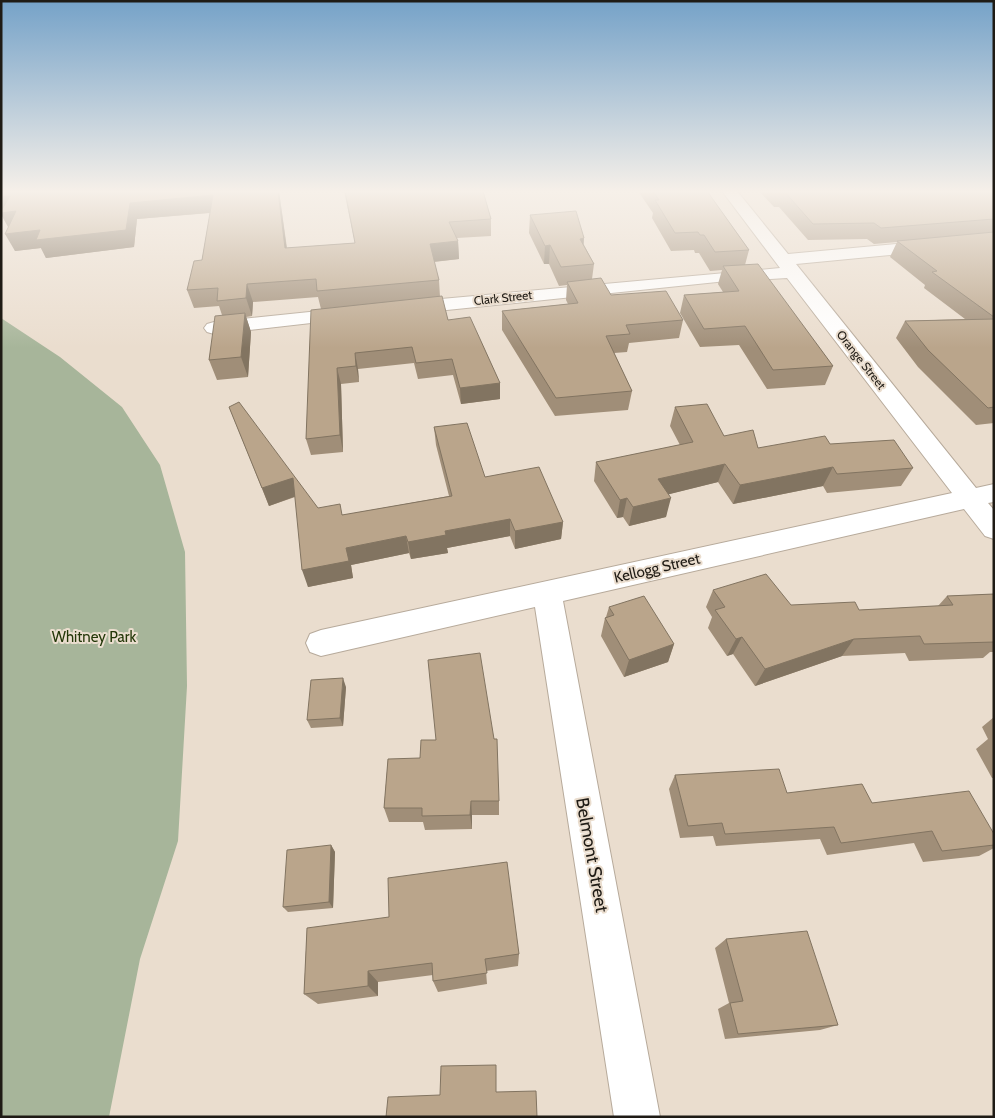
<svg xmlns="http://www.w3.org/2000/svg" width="995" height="1118" font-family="Cabin,sans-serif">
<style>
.green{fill:#a7b59a}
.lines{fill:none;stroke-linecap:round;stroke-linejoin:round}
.minor-casing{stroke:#b7aa9b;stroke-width:2}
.minor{fill:#fff;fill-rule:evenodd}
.wall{fill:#a08e78}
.shaded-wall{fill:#827461}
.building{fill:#baa58b;stroke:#827461}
.labels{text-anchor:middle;stroke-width:4;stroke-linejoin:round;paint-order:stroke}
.far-street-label{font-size:12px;fill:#1f1b15;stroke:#eaddce}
.street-label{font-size:15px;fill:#1f1b15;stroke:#eaddce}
.park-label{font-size:15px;fill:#233708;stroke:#eaddce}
.near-street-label{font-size:18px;fill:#1f1b15;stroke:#eaddce}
</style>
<rect width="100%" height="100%" fill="#eaddce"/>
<!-- green -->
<path class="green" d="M1 318 60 357 122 407 160 465 185 552 187 686 178 841 140 959 109 1117H1Z"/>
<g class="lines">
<defs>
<path id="minor" d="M722 191H737L788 254 994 235V245L796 264 976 488 994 484V502L988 503 994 510V539L985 536 964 509 563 601 660 1117H614L535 607 321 656 310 652 306 643 310 634 321 630 952 493 787 278 717 282 408 314 401 312 399 308 401 304 408 302 780 268Z
M348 308 355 310 358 314 355 318 214 334 207 332 204 328 207 324 214 322Z"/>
</defs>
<!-- minor casing -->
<use href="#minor" class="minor-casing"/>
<!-- minor -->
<use href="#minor" class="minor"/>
</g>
<!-- wall -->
<path class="wall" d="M1 191H279L287 248 355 243 344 191H483L491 219V236L457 238 458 241 459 259 434 262 439 280 440 297 448 320 500 383V399L461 404 453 375 418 379 414 363 358 369 359 382 341 384 343 452 311 455 306 439 321 309 318 297 253 302 252 316 246 317 251 332 248 377 217 380 209 360 222 315 219 306 194 308 187 290 202 260 210 213 137 219 134 247 46 258 41 248 15 251 8 227 1 214Z
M638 191H707L749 250 745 265 833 366 825 385 767 389 739 345 700 347 680 313 684 295 723 292 718 284 722 270 710 271 699 253H695L694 250 671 251 652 218 653 213Z
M759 191H994V423L976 425 918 367 896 338 905 321 965 319 924 288 925 285 890 257 897 242 874 244 867 239 808 240 779 207H774Z
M530 215 584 245 594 264 592 279 611 295 683 320 679 338 629 343 627 352 614 353 632 391 628 410 555 416 502 330V311L568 304 566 300 567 285 559 286 549 264H544L529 233Z
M229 407 318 508 343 515 449 496 436 445 434 427 485 477 563 522 561 539 515 549 510 536 447 548 448 553 411 559 409 553 351 565 353 578 308 587 295 497 269 506Z
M675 407 724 436 758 448 830 444 913 468 901 486 827 493 823 486 733 504 718 482 669 494 666 517 629 526 623 517 617 518 594 481 596 462 680 445 670 426Z
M713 590 791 605 859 610 938 606 947 596 994 594V652H990L983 658 909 661 905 653 842 656 755 686 733 654 727 656 708 628 712 617 706 607Z
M609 607 674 644 668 662 624 677 601 636 605 618 606 617Z
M346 687 343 726 311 728 307 720Z
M994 717V778H992L976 749 988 739 982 727Z
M388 759 499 801V815H472V829L425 830 423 822H389L384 808Z
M675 775 787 793 872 803 994 834V848L979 856 923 862 914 843 827 855 820 839 716 846 713 836 680 838 669 789Z
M331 845 335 852 333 908 288 912 283 907Z
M307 928 519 954 518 966 486 971 487 984 438 992 433 981V975L378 982V996L318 1004 304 994Z
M726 939 838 1025 820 1030 725 1039 718 1009 729 1003 715 948Z"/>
<!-- shaded-wall -->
<path class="shaded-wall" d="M278 191H279L289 266 285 248Z
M213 195 219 212 137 219 134 247 46 258 41 248 15 251 5 234 130 203Z
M1 196H10L25 228 10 230 1 214Z
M584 238 583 257 580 239Z
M458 241 459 259 431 262 430 244Z
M550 245 549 264H544L545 246Z
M247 284 253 302 252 316 246 298Z
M245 313 251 332 248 377 241 357Z
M355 353 358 369 359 382 356 366Z
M337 368 341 384 343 452 340 435Z
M500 383V399L461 404 460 388Z
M725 464 718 482 654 498 658 479Z
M833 467 823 486 733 504 740 485Z
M293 478 299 495 269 506 262 488Z
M627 498 623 517 617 518 620 500Z
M671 498 666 517 629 526 633 507Z
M510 519V536L447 548 448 553 411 559 408 542 445 531Z
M563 522 561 539 515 549V531Z
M406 536 409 553 351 565 353 578 308 587 302 570 346 548Z
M742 637 733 654 727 656 736 639Z
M854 639 842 656 755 686 765 669Z
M674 644 668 662 624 677 629 660Z
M343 678 346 687 343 726 340 718Z
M471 801 472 815V829L470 815Z
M331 845 335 852 333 908 329 902Z
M368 971 378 982V996L368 986Z"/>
<!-- building -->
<path class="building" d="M1 191H278L285 248 355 243 345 191H483L491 219 449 222 458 241 430 244 439 280 317 291 316 279 247 284 246 298 217 301 218 288 187 290 194 261 202 260 213 195 130 203 126 230 36 240 40 230 5 234 16 211 1 213V211L10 196H1Z
M653 191H707L749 250 715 252 704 235H700L698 232 675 233 655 200H659Z
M778 191H994V219L881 228 874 223 813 224 784 191Z
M576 211 584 238 580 239 594 264 561 267 550 245 545 246 530 215Z
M994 232V317L932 272 937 271 897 241Z
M758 264 833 366 773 370 745 326 704 329 684 295 739 291 723 266Z
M601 278 611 295 666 291 683 320 626 325 630 334 606 336 632 391 556 398 502 311 578 303 567 282Z
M442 296 448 320 470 317 500 383 460 388 452 359 416 363 412 347 355 353 356 366 337 368 340 435 306 439 311 310Z
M245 313 241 357 209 360 215 316Z
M994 319V407L988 408 928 350 905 321Z
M239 402 318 508 340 504 342 515 452 496 434 427 467 423 485 477 539 467 563 522 515 531 510 519 445 531 446 535 408 542 406 536 346 548 349 561 302 570 293 478 262 488 229 407Z
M707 404 724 436 753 430 758 448 825 436 830 444 894 440 913 468 837 474 833 467 740 485 725 464 658 479 671 498 633 507 627 498 620 500 596 462 693 442 675 407Z
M766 574 791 605 855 602 859 610 953 605 947 596 994 594V642L924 644 920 636 854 639 765 669 742 637 736 639 715 610 725 607 713 590Z
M644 596 674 644 629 660 605 618 614 615 609 607Z
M480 653 494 739H497L499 801H471L470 815 422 816V808H384L388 759 420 758 421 740H436L428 660Z
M343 678 340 718 307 720 311 680Z
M779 769 787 793 862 784 872 803 969 791 994 834V845L942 851 932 831 841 843 834 827 725 834 722 823 688 826 675 775Z
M331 845 329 902 283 907 287 850Z
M507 862 519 954 485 959 487 973 433 981 432 963 368 971V986L304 994 307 928 389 917 388 878Z
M807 931 838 1025 738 1034 730 1003 743 1001 726 939Z
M496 1065V1092L536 1091 537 1117H386L388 1097 440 1095 441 1066Z"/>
<!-- sky -->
<linearGradient id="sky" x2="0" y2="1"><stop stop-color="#75a2c8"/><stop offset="0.55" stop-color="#f6f0e9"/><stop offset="1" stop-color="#f6f0e9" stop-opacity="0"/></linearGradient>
<rect width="995" height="348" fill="url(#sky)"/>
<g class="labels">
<!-- far-street labels -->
<g class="far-street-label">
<text transform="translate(503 298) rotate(-6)" y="4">Clark Street</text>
<text transform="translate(861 360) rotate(52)" y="4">Orange Street</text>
</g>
<!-- street labels -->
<g class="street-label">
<text transform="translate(657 568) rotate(-13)" y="5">Kellogg Street</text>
</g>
<!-- park labels -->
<g class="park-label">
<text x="94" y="642">Whitney Park</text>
</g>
<!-- near-street labels -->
<g class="near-street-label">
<text transform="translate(592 855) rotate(80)" y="6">Belmont Street</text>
</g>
</g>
<!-- border -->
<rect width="995" height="1118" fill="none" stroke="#1f1b15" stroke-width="5"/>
</svg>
